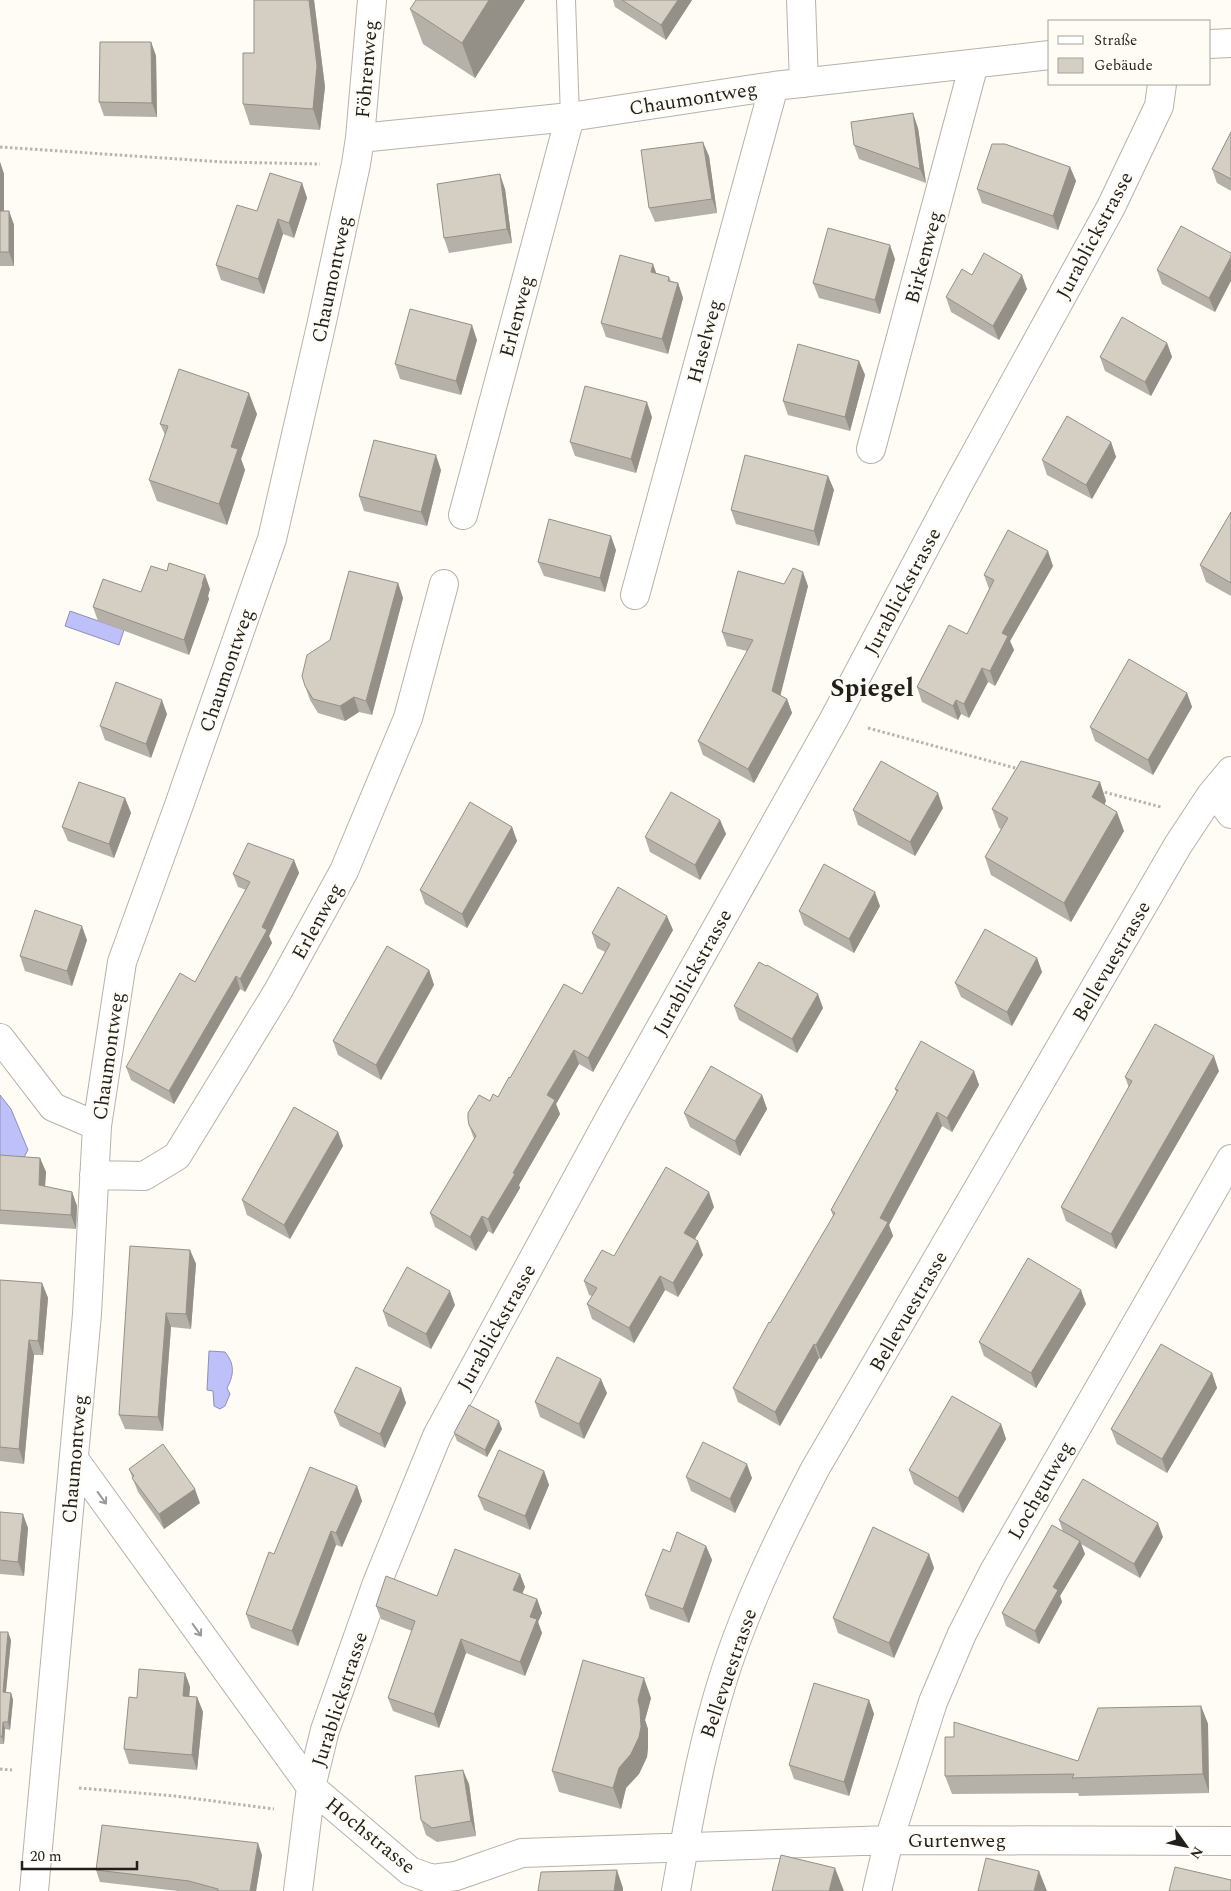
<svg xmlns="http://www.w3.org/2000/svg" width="1231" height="1891" font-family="Spectral,serif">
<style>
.water{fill:#bdc0f9;stroke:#8e90b6}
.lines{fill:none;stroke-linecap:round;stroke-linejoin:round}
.service-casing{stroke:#b7b2a8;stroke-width:20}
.minor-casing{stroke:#b7b2a8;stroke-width:30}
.path{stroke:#b8b5af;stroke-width:3;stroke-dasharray:2.5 2.5;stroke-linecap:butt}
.service{stroke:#fff;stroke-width:18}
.minor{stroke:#fff;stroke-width:28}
.wall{fill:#b6b1a8}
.shaded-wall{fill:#949088}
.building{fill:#d4cec3;stroke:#949088}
.oneway{stroke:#9b9a98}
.labels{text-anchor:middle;stroke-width:5;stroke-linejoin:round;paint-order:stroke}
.street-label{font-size:20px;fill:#211f1b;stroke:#fffbf5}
.district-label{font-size:25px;font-weight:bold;fill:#211f1b;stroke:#fffbf5}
</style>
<rect width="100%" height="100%" fill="#fffbf5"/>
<!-- water -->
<path class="water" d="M70 611 124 630 119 645 65 626Z
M0 1095 11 1109 28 1150 24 1157 0 1162Z
M209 1351 225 1352C235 1364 234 1375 227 1388L230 1394 225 1406 220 1409 214 1406 213 1391 207 1390Z"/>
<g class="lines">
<defs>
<path id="service" d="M566 0 570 117"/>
<path id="minor" d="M801 0 804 83
M1210 44 1231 43
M360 138 372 0
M871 449 974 64
M463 515 570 117
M635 595 774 86
M1211 795 1225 806 1231 814
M0 1038 53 1107 97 1126
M94 1175 144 1176 177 1156 278 991 344 871 408 718 444 584
M74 1459 311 1787 410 1871 432 1879 456 1876 522 1853 889 1840 1231 1841
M34 1891 87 1314 97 1126 122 962 179 805 272 539 321 326 356 164 360 138 570 117 774 86 1050 55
M298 1891 311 1787 325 1730 377 1583 437 1436 612 1114 834 719 957 487 1111 207 1159 106 1162 84
M676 1891C691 1807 706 1721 736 1641 758 1581 786 1525 815 1469L1178 845 1211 795 1231 771
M877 1891 889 1840 933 1702 962 1634 993 1573 1231 1159"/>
</defs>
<!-- service casing -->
<use href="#service" class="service-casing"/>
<!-- minor casing -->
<use href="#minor" class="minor-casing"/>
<!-- path -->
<path class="path" d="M0 147 223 162 320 164
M868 728 1019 769
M1100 791 1161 807
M0 1769 12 1770
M79 1788 175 1796 274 1809"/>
<!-- service -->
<use href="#service" class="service"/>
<!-- minor -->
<use href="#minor" class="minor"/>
</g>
<!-- wall -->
<path class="wall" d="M254 0H314L325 87 320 130 250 125 243 104 254 53Z
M525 0 475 78 423 44 410 9Z
M613 0H692L666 40 615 7Z
M151 42 156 56 157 117 104 116 99 102Z
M918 128 926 183 859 159 854 145Z
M1231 132V191L1217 183 1212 169Z
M709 156 717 213 655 222 649 208Z
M0 162 4 174V211H9L14 225V266H0Z
M1070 167 1076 181 1058 230 982 203 977 189Z
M302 183 307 198 294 238 283 234 264 294 221 280 216 265 257 211Z
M505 189 512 243 449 253 444 238Z
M1231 253 1215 312 1162 284 1157 270Z
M895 259 880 314 819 298 813 283Z
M657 273 669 277 671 281 678 283 683 298 668 354 606 337 601 323Z
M972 275 1027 289 999 340 951 312 946 297Z
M477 340 461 395 400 379 395 364Z
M1167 343 1172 357 1151 396 1105 371 1100 357Z
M859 361 865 375 850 431 788 415 783 401Z
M257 414 241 459 245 470 227 525 157 501 149 480 165 435 160 424Z
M652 417 636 473 575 456 570 442Z
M1111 442 1116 457 1092 499 1047 475 1042 460Z
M441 470 427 526 364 511 359 496Z
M828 476 834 490 819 546 736 524 731 510Z
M1231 512V596L1206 582 1200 565Z
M616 550 605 592 544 576 538 562Z
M1053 566 1010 641 1014 650 995 686 988 682 969 718 961 714 958 720 922 702 917 687 967 634 989 589 984 575Z
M398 583 403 598 372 715 359 712 345 721 318 713 310 700 305 686 330 640Z
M784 584 808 586 780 695 787 699 792 713 754 783 703 755 698 741 747 651 727 646 722 632Z
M210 589 208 596 209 599 189 655 98 621 93 607 141 592Z
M1187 693 1192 707 1153 775 1095 741 1090 727Z
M167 714 151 758 105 740 100 726Z
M1100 782 1106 801 1104 805 1124 831 1071 922 991 875 985 857 1001 829 999 828 992 809Z
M125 798 131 813 114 858 68 841 62 827Z
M943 808 915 856 858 825 853 810Z
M720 820 726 834 700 880 650 852 645 837Z
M512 827 517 841 467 928 425 904 420 890Z
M294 860 299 873 269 936 272 943 245 992 240 989 174 1104 131 1080 126 1067 195 982 246 890 238 887 233 874Z
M880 906 854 953 804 925 799 911Z
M673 930 593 1072 579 1064 556 1104 560 1114 519 1185 520 1188 493 1234 488 1231 476 1251 435 1227 430 1213 474 1139 469 1125 490 1101 498 1097 582 994 605 952 597 948 592 933Z
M87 940 72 986 25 971 20 956Z
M1037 958 1042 972 1012 1026 961 997 955 983Z
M429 970 434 985 381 1080 338 1055 333 1041Z
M734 1006 823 1008 797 1053 739 1020Z
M974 1071 979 1085 952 1132 942 1126 889 1225 893 1236 821 1359 819 1358 780 1426 738 1402 733 1388 833 1216 831 1210 897 1093 895 1089Z
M1219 1071 1116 1249 1066 1221 1061 1207 1129 1088 1125 1077Z
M762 1095 767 1109 740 1156 690 1127 684 1113Z
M338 1132 343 1146 290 1239 247 1215 242 1200Z
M0 1155 40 1158 46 1172 45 1187 72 1192 77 1206 76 1229 0 1224Z
M714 1207 695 1239 703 1255 678 1297 665 1290 634 1343 592 1319 587 1304 592 1296 589 1295 584 1281 614 1256Z
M190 1250 196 1264 191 1329 171 1327 163 1431 125 1429 119 1415Z
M0 1280 42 1283 48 1298 43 1355H34L24 1464 0 1461Z
M1086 1304 1036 1388 984 1356 979 1342Z
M455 1305 431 1349 388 1326 383 1311Z
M1212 1373 1217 1388 1167 1473 1117 1444 1111 1429Z
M401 1388 406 1403 385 1448 340 1426 334 1412Z
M607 1393 584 1439 540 1417 535 1402Z
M1001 1424 1006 1439 963 1513 914 1484 909 1470Z
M502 1429 487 1457 457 1441 454 1433Z
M129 1469 200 1503 164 1529 138 1492Z
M544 1471 549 1485 530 1530 484 1510 478 1496Z
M686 1477 752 1478 735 1513 691 1491Z
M357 1486 362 1501 342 1547 336 1545 298 1646 251 1628 246 1614 274 1554Z
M0 1512 28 1528 24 1576 0 1574Z
M1059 1520 1163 1537 1140 1578 1081 1544 1085 1554 1060 1596 1062 1602 1039 1644 1006 1626 1002 1613 1063 1532Z
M706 1546 712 1560 689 1623 650 1609 645 1595 670 1552Z
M929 1554 934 1568 894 1658 838 1633 833 1618Z
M520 1574 525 1587 522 1594 537 1599 542 1613 538 1622 542 1633 525 1676 466 1653 439 1728 393 1711 388 1698 412 1631 381 1619 376 1606 437 1596Z
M0 1632 11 1640 6 1693H11L13 1700 10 1730 5 1729 4 1744H0Z
M185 1673 190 1687 189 1697H197L203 1712 197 1770 129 1764 124 1749 137 1698Z
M651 1698 645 1720 648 1729V1748L647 1757 639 1774 626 1788 621 1809 559 1792 552 1771Z
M869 1700 874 1714 849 1796 794 1779 789 1765Z
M1201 1706 1208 1724 1209 1793 1079 1796 1078 1793 952 1794 945 1776 1078 1761Z
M469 1784 476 1836 437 1842 426 1835 421 1820Z
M262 1855 256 1891H178L100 1882 96 1870Z"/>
<!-- shaded-wall -->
<path class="shaded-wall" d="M309 0H314L325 87 320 130 313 109Z
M489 0H525L475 78 462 43Z
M678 0H692L666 40 661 25Z
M151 42 156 56 157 117 152 103Z
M913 113 918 128 926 183 920 169Z
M703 142 709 156 717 213 712 199Z
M0 162 4 174V225L0 215Z
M1070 167 1076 181 1058 230 1053 216Z
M500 174 505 189 512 243 507 229Z
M302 183 307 198 294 238 289 223Z
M9 211 14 225V266L9 252Z
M278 219 283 234 264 294 258 279Z
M890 245 895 259 880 314 875 300Z
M1231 257V281L1215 312 1209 298Z
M653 264 658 278 651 272Z
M1022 275 1027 289 999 340 993 326Z
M678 283 683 298 668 354 662 339Z
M472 325 477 340 461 395 456 381Z
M1167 343 1172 357 1151 396 1145 382Z
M859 361 865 375 850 431 845 417Z
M249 393 257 414 241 459 245 470 227 525 219 504 231 447Z
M647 402 652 417 636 473 631 459Z
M1111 442 1116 457 1092 499 1086 485Z
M436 455 441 470 427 526 421 512Z
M828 476 834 490 819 546 814 531Z
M611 536 616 550 605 592 600 578Z
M1048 551 1053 566 1010 641 1014 650 995 686 990 671 1002 633Z
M803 572 808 586 778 705 772 691Z
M205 575 210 589 208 596 209 599 189 655 184 640Z
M398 583 403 598 372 715 366 701Z
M982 668 988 682 969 718 964 704Z
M1187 693 1192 707 1153 775 1148 760Z
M354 697 359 712 345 721 340 706Z
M787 699 792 713 754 783 748 769Z
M162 700 167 714 151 758 146 744Z
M956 700 961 714 958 720 953 706Z
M1100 782 1106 801 1099 816 1092 797Z
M938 793 943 808 915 856 910 842Z
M125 798 131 813 114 858 109 844Z
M1117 812 1124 831 1071 922 1064 903Z
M720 820 726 834 700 880 695 865Z
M512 827 517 841 467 928 462 914Z
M294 860 299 873 269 936 272 943 245 992 240 979 262 927Z
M875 892 880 906 854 953 849 939Z
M667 916 673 930 593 1072 588 1058Z
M82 926 87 940 72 986 67 971Z
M1037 958 1042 972 1012 1026 1007 1012Z
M429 970 434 985 381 1080 376 1065Z
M236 976 240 989 174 1104 169 1091Z
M818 994 823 1008 797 1053 792 1039Z
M574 1050 579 1064 556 1104 560 1114 519 1185 520 1188 493 1234 488 1219 513 1173 547 1095Z
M1214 1056 1219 1071 1116 1249 1111 1234Z
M974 1071 979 1085 952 1132 947 1118Z
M762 1095 767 1109 740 1156 735 1141Z
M937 1112 942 1126 889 1225 893 1236 821 1359 816 1345 880 1218Z
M338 1132 343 1146 290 1239 284 1225Z
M40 1158 46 1172 44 1200 39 1185Z
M72 1192 77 1206 76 1229 71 1215Z
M709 1192 714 1207 690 1247 684 1233Z
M482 1216 488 1231 476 1251 470 1237Z
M698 1241 703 1255 678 1297 673 1283Z
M190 1250 196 1264 191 1329 186 1314Z
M660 1276 665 1290 634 1343 629 1328Z
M42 1283 48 1298 43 1355 38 1341Z
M1081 1290 1086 1304 1036 1388 1031 1373Z
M450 1291 455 1305 431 1349 426 1334Z
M166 1313 171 1327 163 1431 158 1417Z
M29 1340 34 1355 24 1464 19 1449Z
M814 1344 819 1358 780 1426 775 1412Z
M1212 1373 1217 1388 1167 1473 1162 1459Z
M601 1379 607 1393 584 1439 579 1424Z
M401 1388 406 1403 385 1448 380 1434Z
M499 1421 502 1429 487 1457 485 1450Z
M1001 1424 1006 1439 963 1513 958 1498Z
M747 1464 752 1478 735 1513 730 1499Z
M544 1471 549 1485 530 1530 525 1516Z
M357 1486 362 1501 342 1547 336 1533Z
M195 1489 200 1503 164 1529 159 1514Z
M23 1514 28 1528 24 1576 18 1562Z
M1158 1523 1163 1537 1140 1578 1134 1564Z
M331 1531 336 1545 298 1646 292 1631Z
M1080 1541 1085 1554 1060 1596 1062 1602 1039 1644 1035 1631 1053 1587Z
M706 1546 712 1560 689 1623 683 1609Z
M929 1554 934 1568 894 1658 889 1643Z
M520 1574 525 1587 518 1604 513 1590Z
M537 1599 542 1613 538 1622 542 1633 525 1676 520 1662 530 1617Z
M8 1632 11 1640 5 1700 3 1692Z
M461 1639 466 1653 439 1728 434 1714Z
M185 1673 190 1687 188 1711 183 1696Z
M644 1678 651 1698 645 1720 648 1729V1748L647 1757 639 1774 626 1788 621 1809 613 1788Z
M11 1693 13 1700 10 1730 8 1722Z
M197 1697 203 1712 197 1770 192 1755Z
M869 1700 874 1714 849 1796 844 1782Z
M1201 1706 1208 1724 1209 1793 1203 1774Z
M3 1722 5 1729 4 1744 2 1737Z
M463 1770 469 1784 476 1836 471 1821Z
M258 1843 262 1855 256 1891H250Z
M835 1868 844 1891H829Z
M617 1870 623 1888V1891H614Z
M1039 1871 1047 1891H1034Z"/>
<!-- building -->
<path class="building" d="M254 0H309L317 66 313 109 243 104V53H254Z
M416 0H489L462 43 410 9Z
M622 0H678L661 25Z
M100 42H151L152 103 99 102Z
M913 113 920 169 854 145 851 122Z
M1231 132V179L1212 169Z
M703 142 712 199 649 208 641 150Z
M992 144H1005L1070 167 1053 216 977 189Z
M270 173 302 183 289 223 278 219 258 279 216 265 237 205 257 211Z
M500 174 507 229 444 238 437 184Z
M0 211H9V252H0Z
M1181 226 1231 253V257L1209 298 1157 270Z
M828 228 890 245 875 300 813 283Z
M984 253 1022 275 993 326 946 297 962 269 972 275Z
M620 255 653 264 651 272 669 277 668 281 678 283 662 339 601 323Z
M410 309 472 325 456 381 395 364Z
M1122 317 1167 343 1145 382 1100 357Z
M798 344 859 361 845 417 783 401Z
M179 369 249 393 231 447 238 449 219 504 149 480 168 426 160 424Z
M585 386 647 402 631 459 570 442Z
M1067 416 1111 442 1086 485 1042 460Z
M374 440 436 455 421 512 359 496Z
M745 455 828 476 814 531 731 510Z
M1231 512V583L1200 565Z
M549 519 611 536 600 578 538 562Z
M1008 530 1048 551 1002 633 1008 636 990 671 982 668 964 704 956 700 953 706 917 687 949 625 967 634 994 580 984 575Z
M169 563 205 575 202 584H203L184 640 93 607 103 579 141 592 151 566 167 571Z
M793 568 803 572 772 691 787 699 748 769 698 741 753 640 722 632 738 571 784 584Z
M349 571 398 583 366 701 354 697 340 706 313 699 305 686 302 676 307 655 330 640Z
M1129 659 1187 693 1148 760 1090 727Z
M116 682 162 700 146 744 100 726Z
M881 761 938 793 910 842 853 810Z
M1021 761 1100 782 1092 797 1117 812 1064 903 985 857 1008 818 992 809Z
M79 782 125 798 109 844 62 827Z
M671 792 720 820 695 865 645 837Z
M470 802 512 827 462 914 420 890Z
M248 843 294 860 262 927 267 930 240 979 236 976 169 1091 126 1067 180 973 195 982 250 882 233 874Z
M824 864 875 892 849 939 799 911Z
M618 887 667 916 588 1058 574 1050 547 1095 555 1100 513 1173 515 1174 488 1219 482 1216 470 1237 430 1213 476 1136 469 1125 468 1119V1113L479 1095 490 1101 493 1094 498 1097 509 1077 510 1078 564 984 582 994 610 944 592 933Z
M35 910 82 926 67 971 20 956Z
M985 929 1037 958 1007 1012 955 983Z
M387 946 429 970 376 1065 333 1041Z
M759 962 766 966 767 965 818 994 792 1039 734 1006Z
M1155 1024 1214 1056 1111 1234 1061 1207 1132 1081 1125 1077Z
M921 1041 974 1071 947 1118 937 1112 880 1218 888 1222 816 1345 814 1344 775 1412 733 1388 769 1322 770 1323 835 1213 831 1210 898 1090 895 1089Z
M711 1066 762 1095 735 1141 684 1113Z
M294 1107 338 1132 284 1225 242 1200Z
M0 1155 40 1158 39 1185 72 1192 71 1215 0 1210Z
M666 1167 709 1192 684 1233 698 1241 673 1283 660 1276 629 1328 587 1304 597 1288 584 1281 602 1250 614 1256Z
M130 1246 190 1250 186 1314 166 1313 158 1417 119 1415Z
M1028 1258 1081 1290 1031 1373 979 1342Z
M407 1267 450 1291 426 1334 383 1311Z
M0 1280 42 1283 38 1341 29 1340 19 1449 0 1447Z
M1161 1344 1212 1373 1162 1459 1111 1429Z
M557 1357 601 1379 579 1424 535 1402Z
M356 1367 401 1388 380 1434 334 1412Z
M952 1396 1001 1424 958 1498 909 1470Z
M469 1405 499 1421 485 1450 454 1433Z
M703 1442 747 1464 730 1499 686 1477Z
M163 1444 195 1489 159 1514 132 1478 134 1476 129 1469Z
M499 1450 544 1471 525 1516 478 1496Z
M310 1467 357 1486 336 1533 331 1531 292 1631 246 1614 269 1552 274 1554Z
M1083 1479 1158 1523 1134 1564 1059 1520Z
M0 1512 23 1514 18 1562 0 1560Z
M1052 1525 1080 1541 1053 1587 1058 1590 1035 1631 1002 1613Z
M873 1527 929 1554 889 1643 833 1618Z
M677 1532 706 1546 683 1609 645 1595 663 1549 670 1552Z
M455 1549 520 1574 513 1590 537 1599 530 1617 537 1619 520 1662 461 1639 434 1714 388 1698 415 1621 376 1606 386 1576 437 1596Z
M0 1632H8L3 1692 11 1693 8 1722H3L2 1737 0 1736Z
M583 1660 644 1678 638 1700 640 1709 641 1727 639 1737 631 1754 619 1768 613 1788 552 1771Z
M139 1669 185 1673 183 1696 197 1697 192 1755 124 1749 129 1697 137 1698Z
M814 1683 869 1700 844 1782 789 1765Z
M1201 1706 1203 1774 1072 1778 1074 1774 945 1776V1737H954V1722L1078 1761 1098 1708Z
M463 1770 471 1821 432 1828 421 1820 415 1776Z
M102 1825 258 1843 250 1891H218V1889L189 1881 96 1870Z
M781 1855 835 1868 829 1891H772Z
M986 1858 1039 1871 1034 1891H978Z
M1175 1867 1231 1880V1891H1169Z
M617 1870 614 1891H538L541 1872Z"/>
<!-- one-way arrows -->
<defs><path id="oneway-shaft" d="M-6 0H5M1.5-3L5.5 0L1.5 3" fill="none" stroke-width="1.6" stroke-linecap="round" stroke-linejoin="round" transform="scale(1.25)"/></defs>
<g class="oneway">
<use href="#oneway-shaft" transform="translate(102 1498) rotate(54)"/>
<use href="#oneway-shaft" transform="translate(197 1630) rotate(54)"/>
</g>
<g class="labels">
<!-- street labels -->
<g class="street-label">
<text transform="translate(366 69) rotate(-85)" y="7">Föhrenweg</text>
<text transform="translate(693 98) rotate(-9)" y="7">Chaumontweg</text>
<text transform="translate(1094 235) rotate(-62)" y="7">Jurablickstrasse</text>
<text transform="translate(923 257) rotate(-75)" y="7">Birkenweg</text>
<text transform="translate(331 279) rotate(-78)" y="7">Chaumontweg</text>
<text transform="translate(516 316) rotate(-75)" y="7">Erlenweg</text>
<text transform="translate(704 341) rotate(-75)" y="7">Haselweg</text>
<text transform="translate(902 591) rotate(-62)" y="7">Jurablickstrasse</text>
<text transform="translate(226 670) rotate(-71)" y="7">Chaumontweg</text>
<text transform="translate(317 921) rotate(-61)" y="7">Erlenweg</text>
<text transform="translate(1111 961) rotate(-60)" y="7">Bellevuestrasse</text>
<text transform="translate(692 972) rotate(-61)" y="7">Jurablickstrasse</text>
<text transform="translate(108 1056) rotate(-82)" y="7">Chaumontweg</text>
<text transform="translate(908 1311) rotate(-60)" y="7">Bellevuestrasse</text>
<text transform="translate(496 1327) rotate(-61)" y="7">Jurablickstrasse</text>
<text transform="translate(74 1459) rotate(-85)" y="7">Chaumontweg</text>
<text transform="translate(1040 1490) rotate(-60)" y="7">Lochgutweg</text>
<text transform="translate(728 1673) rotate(-71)" y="7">Bellevuestrasse</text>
<text transform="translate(339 1699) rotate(-72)" y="7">Jurablickstrasse</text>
<text transform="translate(371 1835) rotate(39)" y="7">Hochstrasse</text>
<text x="957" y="1847">Gurtenweg</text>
</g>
<!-- district labels -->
<g class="district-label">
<text x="872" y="696">Spiegel</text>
</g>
</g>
<!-- legend -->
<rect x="1048" y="20" width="162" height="65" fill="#fffbf5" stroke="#a6a39e"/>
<rect x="1058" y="36" width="25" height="8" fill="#ffffff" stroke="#a6a39e"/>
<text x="1094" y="45" font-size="15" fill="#211f1b">Straße</text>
<rect x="1058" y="58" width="25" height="15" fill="#d4cec3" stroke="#a6a39e"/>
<text x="1094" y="70" font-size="15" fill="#211f1b">Gebäude</text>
<!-- north arrow -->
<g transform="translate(1186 1846) rotate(123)" stroke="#fffbf5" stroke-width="4" paint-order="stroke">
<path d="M0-4L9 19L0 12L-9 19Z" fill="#211f1b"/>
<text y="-8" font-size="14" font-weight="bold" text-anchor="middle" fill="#211f1b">N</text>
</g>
<!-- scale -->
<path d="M22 1861v8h115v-8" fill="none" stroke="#211f1b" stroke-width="2.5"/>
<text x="30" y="1861" font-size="15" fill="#211f1b" stroke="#fffbf5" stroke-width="4" paint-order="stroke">20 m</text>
</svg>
